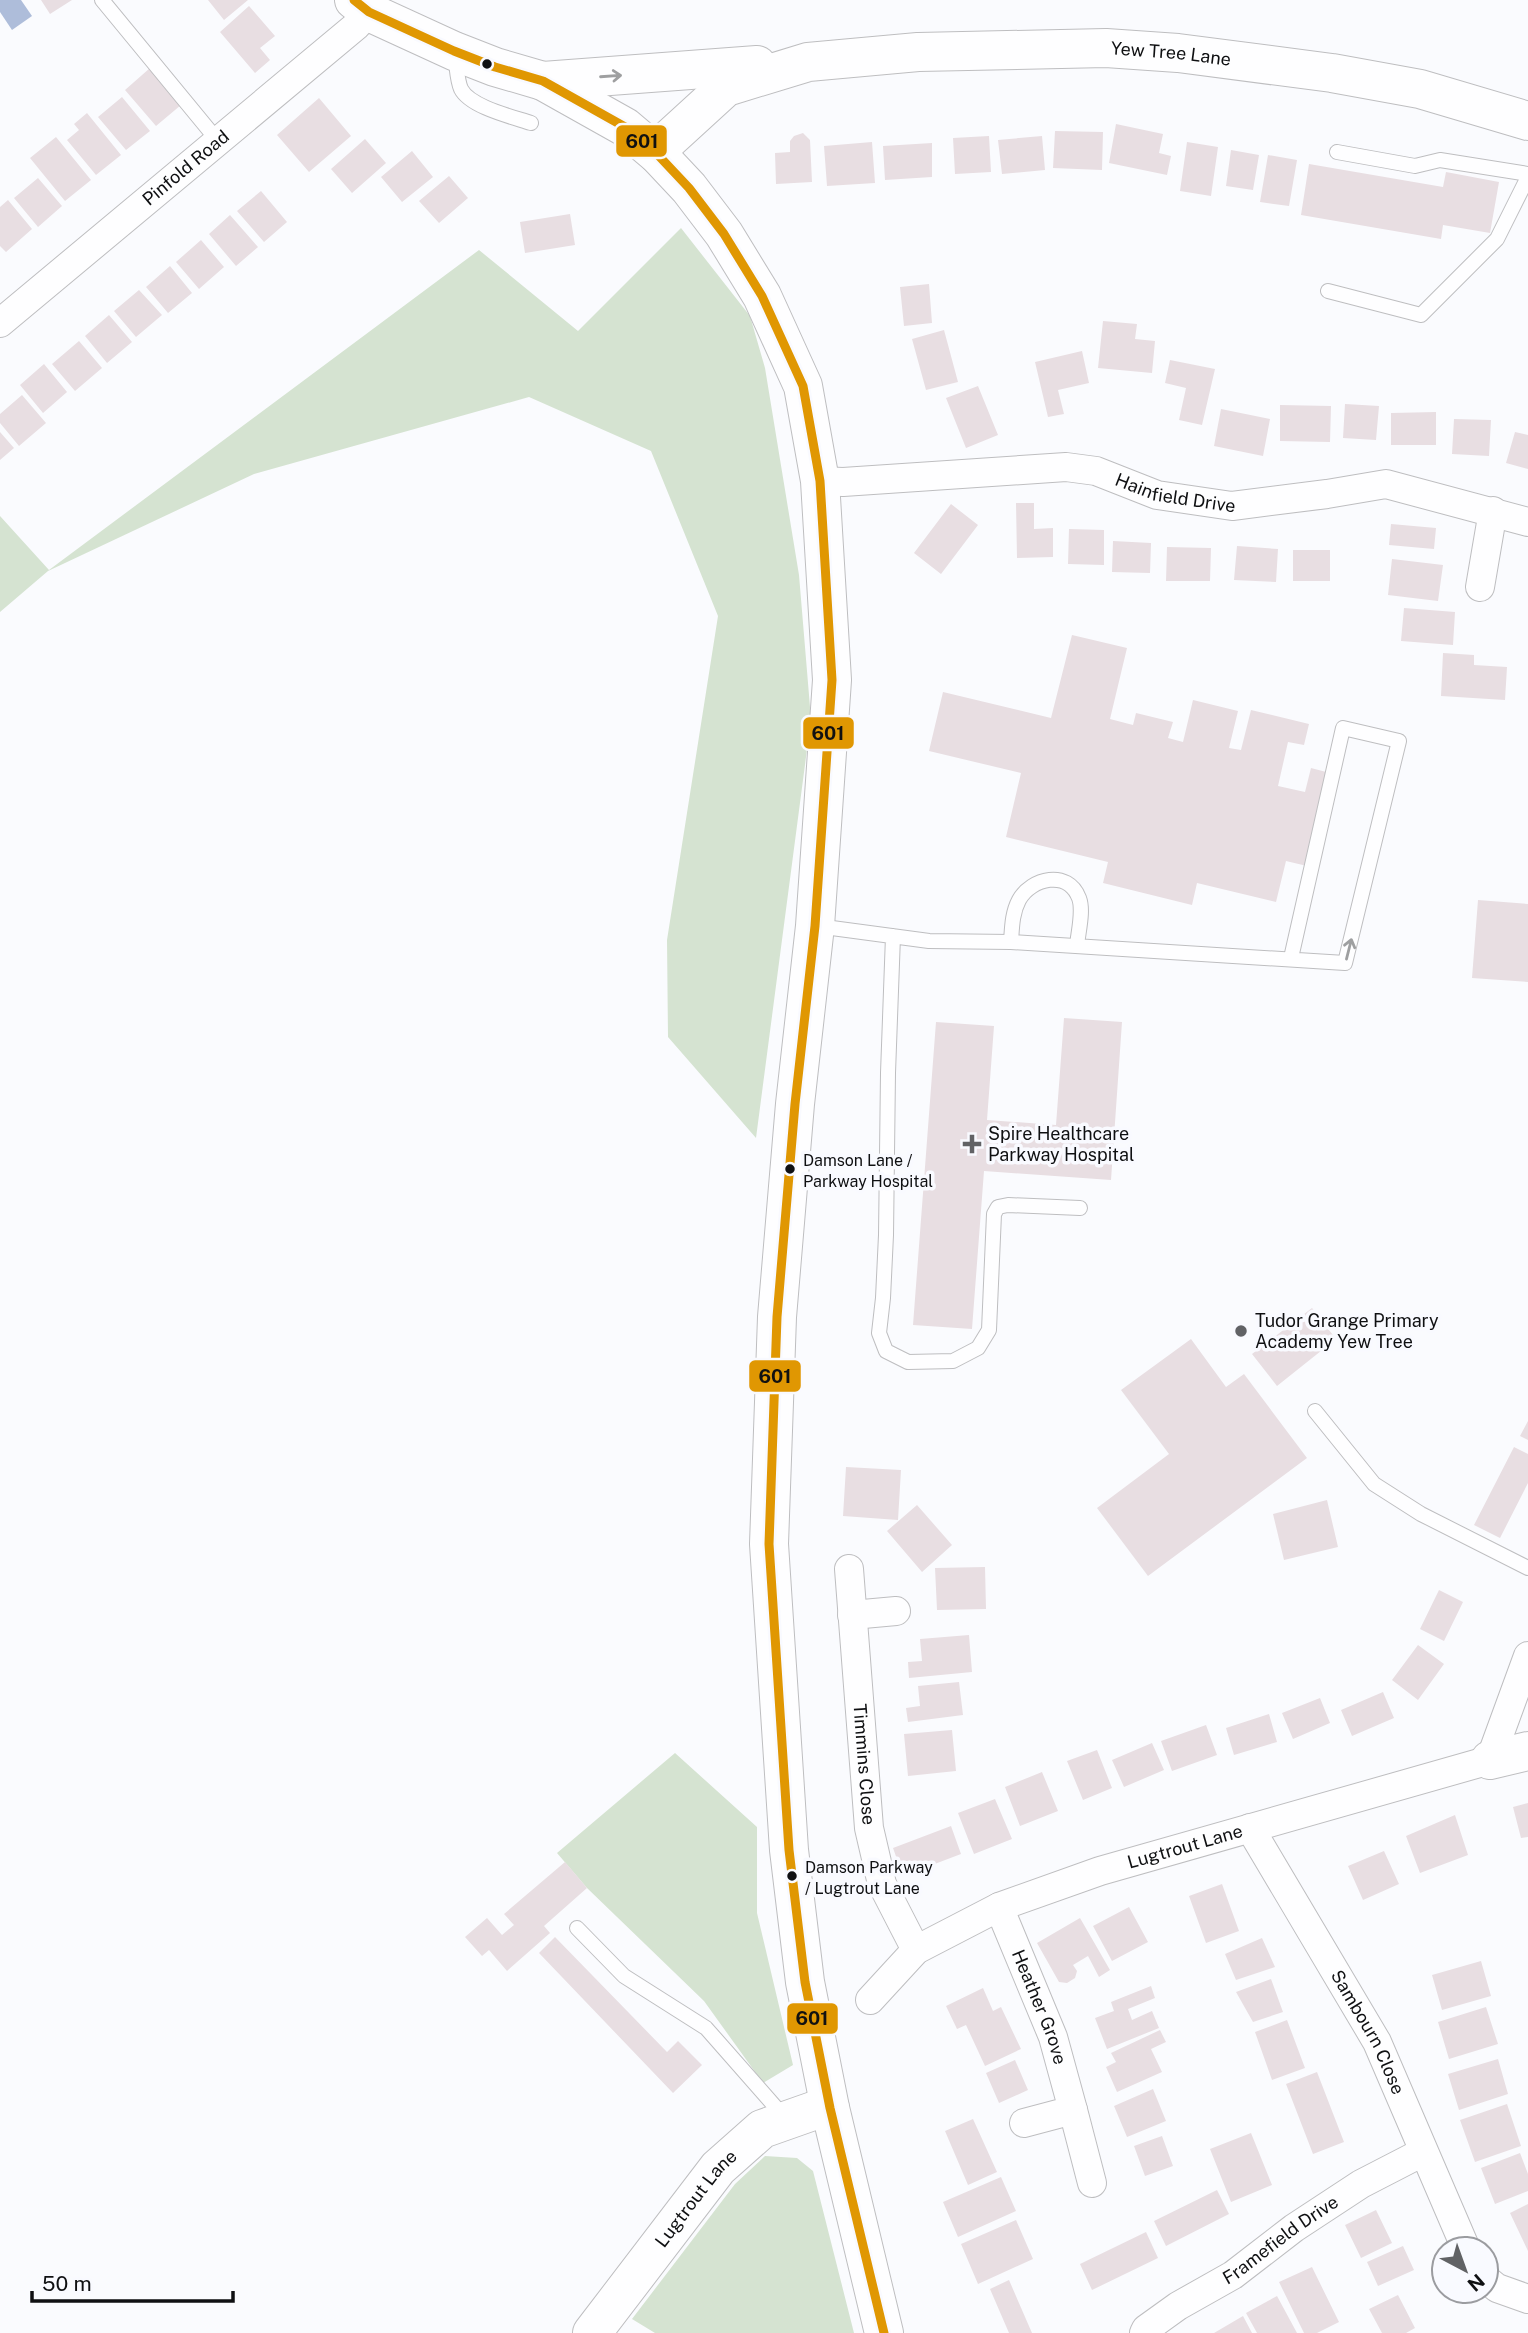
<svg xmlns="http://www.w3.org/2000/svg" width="1528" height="2333" font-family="'Public Sans',sans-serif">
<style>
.green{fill:#d5e3d1}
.water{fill:#aebdda}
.building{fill:#e8dee2}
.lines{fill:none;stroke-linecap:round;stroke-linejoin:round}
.lane-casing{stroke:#bebec0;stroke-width:16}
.street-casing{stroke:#bebec0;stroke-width:30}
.secondary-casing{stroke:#bebec0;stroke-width:40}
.lane{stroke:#fefeff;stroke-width:14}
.street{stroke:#fefeff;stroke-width:28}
.secondary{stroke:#fefeff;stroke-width:38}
.bus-1-casing{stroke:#f9faff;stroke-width:14}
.bus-1{stroke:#e09702;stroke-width:9}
.oneway{stroke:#9e9fa0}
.bus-dot{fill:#0f1012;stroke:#f9faff;stroke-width:2.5}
.poi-dot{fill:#616265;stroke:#f9faff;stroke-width:2.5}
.labels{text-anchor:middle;stroke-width:7;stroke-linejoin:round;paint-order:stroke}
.bus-label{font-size:16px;fill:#0f1012;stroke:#f9faff;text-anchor:start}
.street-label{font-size:18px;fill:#0f1012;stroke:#f9faff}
.poi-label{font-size:18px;fill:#0f1012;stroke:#f9faff;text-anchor:start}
.line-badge{stroke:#f9faff;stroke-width:2.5}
.pale-badge-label{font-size:19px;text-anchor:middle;font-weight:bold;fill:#111}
</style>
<rect width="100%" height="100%" fill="#fafbfe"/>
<!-- green -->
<path class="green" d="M681 228 750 316 765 368 799 575 811 719 756 1138 668 1037 667 940 718 616 651 451 529 397 254 474 48 571 0 612V516L49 570 479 250 578 331Z
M675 1753 757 1827V1913L793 2065 763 2083 704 2001 587 1888 557 1853Z
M765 2156 797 2158 813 2171 854 2333H655L632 2319 735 2184Z"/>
<!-- water -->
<path class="water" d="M0 0H21L32 16 12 30 0 12Z"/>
<!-- building -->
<path class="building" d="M41 0H72L50 14Z
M208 0H248L224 20Z
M249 6 275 36 260 48 270 60 255 73 220 32Z
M150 68 181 105 156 126 125 90Z
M122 97 150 131 126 150 98 117Z
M319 98 351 136 309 172 277 135Z
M87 113 121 155 96 175 67 140 79 130 74 124Z
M1116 124 1163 134 1159 153 1171 156 1167 175 1109 163Z
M1055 131 1103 132 1102 170 1053 168Z
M803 133 810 140 812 182 776 184 775 153 790 152V141L794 136Z
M989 136 991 172 955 174 953 138Z
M1042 136 1045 170 1002 174 998 140Z
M56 137 91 180 65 201 30 158Z
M365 139 386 163 352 193 331 169Z
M872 142 875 183 827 186 824 146Z
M1187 142 1218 147 1211 196 1180 191Z
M932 143V177L885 180 883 146Z
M1231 150 1259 155 1253 190 1226 186Z
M412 151 433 177 402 202 381 177Z
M1268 155 1297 160 1289 206 1260 202Z
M1309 164 1443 187 1446 172 1499 182 1490 233 1443 225 1441 239 1301 215Z
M449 176 468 198 439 223 419 201Z
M38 178 62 206 38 227 14 198Z
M261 191 287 222 264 242 237 211Z
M8 200 32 229 6 252 0 246V207Z
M570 214 575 245 525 253 520 222Z
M230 215 258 247 236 266 209 234Z
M201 240 224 267 199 289 176 262Z
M170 266 192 293 168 313 146 287Z
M929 284 932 323 904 326 900 287Z
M139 290 162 315 136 337 114 311Z
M109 315 132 342 107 363 85 336Z
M1103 321 1137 324 1135 339 1155 341 1152 373 1098 368Z
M944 330 958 382 926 390 912 339Z
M79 341 102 368 75 391 52 364Z
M1082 351 1089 383 1058 390 1064 414 1048 417 1035 362Z
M1170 360 1215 369 1202 425 1179 420 1186 388 1165 383Z
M44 364 67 392 43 413 20 385Z
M978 386 998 435 966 448 946 398Z
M22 395 46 423 19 446 0 423V414Z
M1345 404 1379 406 1376 440 1343 438Z
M1280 405 1331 406 1330 442 1280 441Z
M1221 409 1270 419 1263 456 1214 446Z
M1436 412V445H1391V413Z
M1454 419 1491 420 1489 456 1452 454Z
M0 432 14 448 0 460Z
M1515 432 1528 435V469L1506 463Z
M1016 503H1034V529L1053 528V557L1017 558Z
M951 504 978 525 941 574 914 553Z
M1391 524 1436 528 1434 549 1389 545Z
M1069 529 1104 530V565L1068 564Z
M1113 541 1151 543 1150 573 1112 572Z
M1237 546 1278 549 1276 582 1234 580Z
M1167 547 1211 548 1210 581H1166Z
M1293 550H1330V581H1293Z
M1392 559 1443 565 1438 601 1388 595Z
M1404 608 1455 612 1453 645 1401 641Z
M1072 635 1127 648 1110 719 1133 725 1136 713 1173 722 1168 738 1183 742 1193 700 1238 711 1229 748 1241 750 1251 710 1309 724 1304 745 1288 742 1278 786 1305 792 1311 768 1330 773 1307 866 1286 861 1276 902 1197 883 1192 905 1103 883 1108 862 1006 837 1021 773 929 751 943 692 1051 718Z
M1443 653 1474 655V665L1507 667 1505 700 1441 696Z
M1478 900 1528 904V982L1472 978Z
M1064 1018 1122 1022 1111 1180 984 1171 972 1329 913 1325 936 1022 994 1026 987 1120 1056 1125Z
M1312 1308 1336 1339 1277 1386 1252 1354Z
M1191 1339 1226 1387 1244 1374 1307 1458 1148 1576 1097 1508 1169 1454 1121 1390Z
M1528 1421V1440L1520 1436Z
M1514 1447 1528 1454V1483L1500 1538 1474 1525Z
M846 1467 901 1470 898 1520 843 1516Z
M1327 1500 1338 1547 1284 1560 1273 1514Z
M917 1505 952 1545 922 1572 887 1531Z
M985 1567 986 1609 937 1610 935 1568Z
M1439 1590 1463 1602 1444 1641 1420 1629Z
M969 1635 972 1672 909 1678 908 1662 922 1661 920 1639Z
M1418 1645 1444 1664 1418 1700 1392 1680Z
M959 1682 963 1715 908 1722 906 1708 920 1706 918 1686Z
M1383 1692 1394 1718 1352 1736 1341 1710Z
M1320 1698 1330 1723 1293 1739 1282 1713Z
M1269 1714 1277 1742 1234 1755 1226 1728Z
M1206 1725 1217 1755 1172 1771 1161 1741Z
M952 1730 956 1771 908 1776 904 1734Z
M1152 1743 1164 1770 1124 1787 1112 1760Z
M1097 1750 1112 1788 1083 1800 1067 1761Z
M1042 1772 1058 1811 1020 1826 1005 1787Z
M995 1799 1012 1839 974 1854 958 1813Z
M1528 1803V1837L1521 1838 1513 1807Z
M1455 1815 1468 1855 1420 1873 1406 1836Z
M951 1826 961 1854 903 1876 893 1848Z
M1384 1851 1399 1884 1363 1900 1348 1866Z
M565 1862 587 1888 544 1926 550 1933 507 1971 489 1950 482 1956 465 1937 487 1918 502 1935 514 1925 504 1914Z
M1222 1884 1239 1931 1206 1943 1189 1896Z
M1129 1907 1148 1942 1112 1961 1093 1926Z
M1080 1918 1110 1970 1099 1977 1088 1956 1073 1965 1077 1971 1075 1978 1067 1983 1059 1982 1037 1943Z
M555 1937 667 2052 678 2041 702 2065 673 2093 539 1953Z
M1262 1938 1275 1967 1236 1980 1225 1954Z
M1481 1961 1491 1996 1442 2010 1432 1975Z
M1271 1979 1283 2012 1253 2022 1236 1992Z
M1151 1986 1155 1998 1128 2009 1132 2020 1152 2011 1159 2028 1107 2049 1095 2018 1114 2011 1111 2002Z
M983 1988 993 2011 1001 2007 1021 2049 985 2066 966 2025 957 2029 946 2006Z
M1486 2007 1498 2044 1449 2059 1438 2022Z
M1287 2020 1305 2068 1272 2080 1255 2032Z
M1160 2030 1166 2042 1151 2049 1162 2072 1117 2092 1106 2067 1116 2062 1111 2053Z
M1498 2059 1508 2094 1459 2110 1448 2074Z
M1015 2060 1028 2090 999 2103 986 2073Z
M1317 2072 1344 2142 1313 2154 1286 2084Z
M1153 2089 1166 2121 1127 2137 1114 2106Z
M1507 2104 1521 2146 1475 2162 1460 2120Z
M973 2119 997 2172 968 2185 945 2131Z
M1251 2133 1272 2185 1231 2202 1210 2149Z
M1162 2136 1173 2166 1145 2176 1134 2146Z
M1520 2153 1528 2174V2191L1495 2204 1481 2168Z
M1001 2177 1016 2211 958 2237 943 2202Z
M1217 2190 1229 2214 1166 2246 1154 2221Z
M1528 2204V2251L1510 2213Z
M1376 2210 1392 2243 1361 2258 1345 2225Z
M1016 2220 1033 2259 978 2284 961 2244Z
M1146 2232 1158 2258 1092 2290 1080 2264Z
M1403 2246 1414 2270 1378 2286 1367 2262Z
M1312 2267 1339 2322 1317 2333H1304L1279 2282Z
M1009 2280 1032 2333H1009L990 2289Z
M1398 2295 1415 2328 1406 2333H1382L1369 2309Z
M1277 2296 1297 2333H1257L1246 2313Z
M1243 2316 1252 2333H1214Z"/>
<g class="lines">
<defs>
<path id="lane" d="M102 0 218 141
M455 56C457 67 457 80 461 89 470 107 513 117 531 123
M1337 152 1415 166 1440 160 1528 174
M1328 291 1421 315 1497 239 1528 177
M817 926 929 941 1011 942 1345 963 1399 741 1343 728 1291 958
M893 936 888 1073 886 1235 883 1298 879 1333 886 1351 908 1362 953 1361 978 1348 989 1330 994 1214 998 1207 1008 1205 1080 1208
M1011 942C1012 928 1012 913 1019 900 1031 878 1068 869 1079 898 1084 911 1078 932 1077 946
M1315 1411 1374 1484 1421 1514 1528 1568
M577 1928 624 1976 706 2028 786 2119"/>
<g id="street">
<path id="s1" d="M0 323 356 26 369 12"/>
<path id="s2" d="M820 481 843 482 1066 467 1096 471 1157 495 1232 506 1327 494 1386 484 1528 522"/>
<path d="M1480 587 1493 511"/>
<path id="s3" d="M849 1569 869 1828 882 1884 916 1950"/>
<path d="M852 1615 896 1611"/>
<path id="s4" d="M1250 1828 1377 2042 1466 2249"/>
<path id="s5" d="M999 1907 1053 2037 1073 2110 1024 2123"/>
<path id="s6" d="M870 2000 916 1950 999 1907 1100 1871 1490 1760 1528 1656"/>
<path d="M1073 2110 1092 2183"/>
<path d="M1486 2279 1497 2288 1528 2299"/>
<path id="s7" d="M1144 2333 1146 2329 1178 2306 1233 2275 1294 2228 1361 2184 1423 2152"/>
</g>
<g id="secondary">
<path d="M354 0 369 12 454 51 495 67 543 81 625 127 658 155 689 188 724 234 762 296 803 386 820 481 832 680 815 926 795 1104 777 1317 769 1544 789 1850 805 1982 830 2108 884 2333"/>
<path d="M543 81 757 65"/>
<path id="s8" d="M658 155 668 140 726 87 808 62 918 52 1106 48 1178 53 1332 73 1420 89 1528 121"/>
<path d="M1490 1760 1528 1751"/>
<path id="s9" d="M592 2333 718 2168 762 2129 813 2111 830 2108"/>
</g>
</defs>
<!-- lane casing -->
<use href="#lane" class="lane-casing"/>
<!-- street casing -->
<use href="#street" class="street-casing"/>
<!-- secondary casing -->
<use href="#secondary" class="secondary-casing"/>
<!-- lane -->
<use href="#lane" class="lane"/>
<!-- street -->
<use href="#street" class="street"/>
<!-- secondary -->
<use href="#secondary" class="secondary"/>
<defs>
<path id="bus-1" d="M354 0 369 12 454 51 495 67 543 81 625 127 658 155 689 188 724 234 762 296 803 386 820 481 832 680 815 926 795 1104 777 1317 769 1544 789 1850 805 1982 830 2108 884 2333"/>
</defs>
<!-- bus-1 casing -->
<use href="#bus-1" class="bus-1-casing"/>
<!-- bus-1 -->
<use href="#bus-1" class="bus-1"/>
</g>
<!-- one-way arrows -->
<defs><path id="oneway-shaft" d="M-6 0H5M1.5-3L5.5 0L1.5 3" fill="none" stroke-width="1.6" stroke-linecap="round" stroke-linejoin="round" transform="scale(1.75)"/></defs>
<g class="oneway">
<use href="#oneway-shaft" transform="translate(611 76) rotate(-4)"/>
<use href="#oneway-shaft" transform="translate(1349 949) rotate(-76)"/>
</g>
<!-- markers -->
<g class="bus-dot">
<circle cx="487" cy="64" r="6"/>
<circle cx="790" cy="1169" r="6"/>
<circle cx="792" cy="1876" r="6"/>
</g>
<g class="poi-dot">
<path d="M968.5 1133.5h7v7h7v7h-7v7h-7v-7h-7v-7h7z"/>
<circle cx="1241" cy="1331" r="7"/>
</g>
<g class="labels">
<!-- bus labels -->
<g class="bus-label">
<text x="803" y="1166">Damson Lane /<tspan x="803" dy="21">Parkway Hospital</tspan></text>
<text x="805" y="1873">Damson Parkway<tspan x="805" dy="21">/ Lugtrout Lane</tspan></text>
</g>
<!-- street labels -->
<g class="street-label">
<text dy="6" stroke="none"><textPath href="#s8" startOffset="546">Yew Tree Lane</textPath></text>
<text dy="6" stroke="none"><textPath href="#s1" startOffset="242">Pinfold Road</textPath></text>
<text dy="6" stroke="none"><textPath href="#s2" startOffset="360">Hainfield Drive</textPath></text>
<text dy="6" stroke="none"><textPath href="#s3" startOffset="196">Timmins Close</textPath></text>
<text dy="6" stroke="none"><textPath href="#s6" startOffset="357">Lugtrout Lane</textPath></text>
<text dy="6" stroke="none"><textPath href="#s5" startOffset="108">Heather Grove</textPath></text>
<text dy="6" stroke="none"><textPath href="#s4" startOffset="236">Sambourn Close</textPath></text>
<text dy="6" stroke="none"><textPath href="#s9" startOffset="170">Lugtrout Lane</textPath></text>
<text dy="6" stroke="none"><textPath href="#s7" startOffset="166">Framefield Drive</textPath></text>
</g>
<!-- poi labels -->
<g class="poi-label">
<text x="988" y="1140">Spire Healthcare<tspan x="988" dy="21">Parkway Hospital</tspan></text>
<text x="1255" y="1327">Tudor Grange Primary<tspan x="1255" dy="21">Academy Yew Tree</tspan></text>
</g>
</g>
<g class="line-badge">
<rect x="615" y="124" width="53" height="34" rx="7" fill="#e09702"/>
<rect x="802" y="716" width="53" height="34" rx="7" fill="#e09702"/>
<rect x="748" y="1359" width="54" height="34" rx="7" fill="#e09702"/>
<rect x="786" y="2002" width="53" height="33" rx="7" fill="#e09702"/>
</g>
<g class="pale-badge-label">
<text x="642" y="148">601</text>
<text x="828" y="740">601</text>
<text x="775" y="1383">601</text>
<text x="812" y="2025">601</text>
</g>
<!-- north arrow -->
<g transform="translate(1465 2270) rotate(139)"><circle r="33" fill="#f9faff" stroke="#9b9ca0" stroke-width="2"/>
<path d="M0-5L12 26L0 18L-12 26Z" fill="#616265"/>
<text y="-10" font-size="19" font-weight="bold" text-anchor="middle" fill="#0f1012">N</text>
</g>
<!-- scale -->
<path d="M32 2291v10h201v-10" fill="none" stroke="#0f1012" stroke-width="3.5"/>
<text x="42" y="2291" font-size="21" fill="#0f1012" stroke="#f9faff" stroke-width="5" paint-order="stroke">50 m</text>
</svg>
